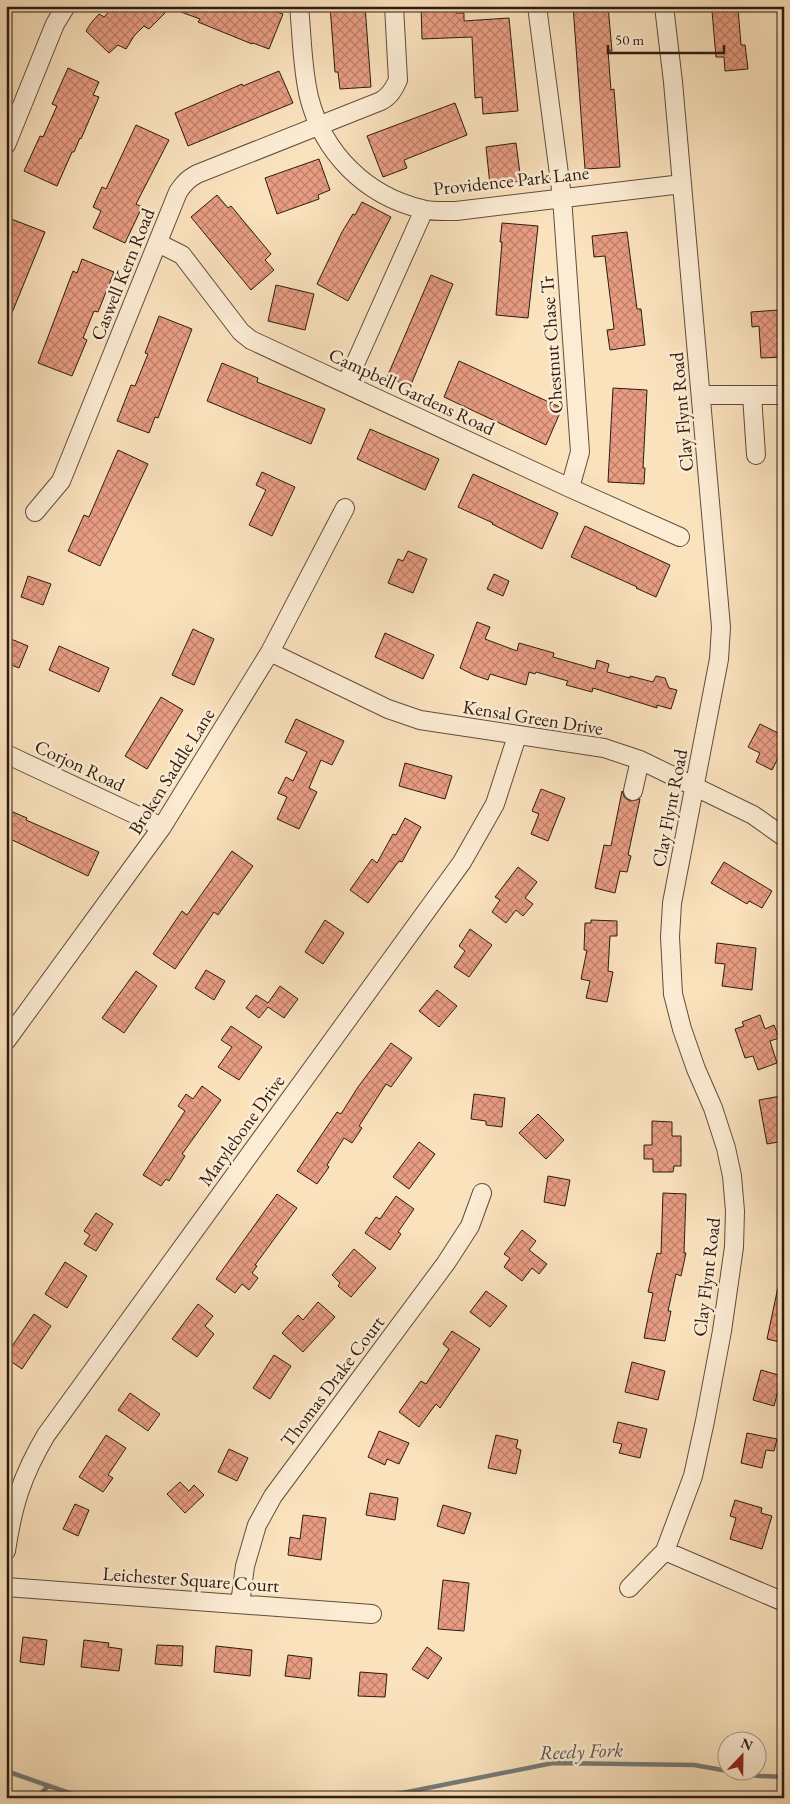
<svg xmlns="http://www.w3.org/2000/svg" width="790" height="1804" font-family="'EB Garamond',serif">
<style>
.water{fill:url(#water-ripples);stroke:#747b77}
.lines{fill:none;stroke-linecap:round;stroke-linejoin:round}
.stream{stroke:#747b77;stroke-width:4.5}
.building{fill:url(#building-cross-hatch);stroke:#2d1b11}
.minor-casing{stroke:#604d3c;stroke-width:20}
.minor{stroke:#fcecd4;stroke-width:18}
.labels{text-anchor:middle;stroke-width:5;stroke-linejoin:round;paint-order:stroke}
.street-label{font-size:19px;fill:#2d1b11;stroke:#fcecd4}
.water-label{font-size:20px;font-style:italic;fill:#56534c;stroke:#fcecd4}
</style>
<defs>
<pattern id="water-ripples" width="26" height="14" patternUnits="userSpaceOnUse" patternTransform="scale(1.25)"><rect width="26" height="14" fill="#a3bbbb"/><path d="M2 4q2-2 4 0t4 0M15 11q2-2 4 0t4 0" fill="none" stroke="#8da0a0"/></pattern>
<pattern id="building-cross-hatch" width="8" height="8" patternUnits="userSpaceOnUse" patternTransform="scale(1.25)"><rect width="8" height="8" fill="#e99d83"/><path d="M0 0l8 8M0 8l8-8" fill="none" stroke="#bd7f6a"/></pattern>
</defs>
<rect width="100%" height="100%" fill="#fae2bd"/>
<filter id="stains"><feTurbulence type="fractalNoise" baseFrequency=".004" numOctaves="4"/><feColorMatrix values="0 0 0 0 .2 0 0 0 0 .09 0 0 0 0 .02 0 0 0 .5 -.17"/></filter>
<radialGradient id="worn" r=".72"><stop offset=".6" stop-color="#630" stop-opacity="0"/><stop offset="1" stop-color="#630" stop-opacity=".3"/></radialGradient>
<!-- water -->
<path class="water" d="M6 416C13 433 12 458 6 475Z"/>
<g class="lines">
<!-- stream -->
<path class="stream" d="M6 1771 84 1798
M730 1772 760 1776 784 1777
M37 1798 48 1786
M377 1798 553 1763 694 1765 728 1771"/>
</g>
<!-- building -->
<path class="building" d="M114 6H252L262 10 263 7 283 14 269 49 253 43 252 44 198 22 200 19 170 8 149 29 144 26 134 36 126 49 118 45 109 53 86 31 91 23 99 14 104 17Z
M330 6H365L371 87 340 89 338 72H335Z
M421 6H456V13H464V21L509 18 518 111 483 114 482 97 475 98 472 37 422 39Z
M573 6H608L612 51H608L611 90 614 89 620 167 585 169Z
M738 9 741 45H745L748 69 725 71 724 57H716L712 11Z
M68 68 99 82 93 95 99 97 81 139 80 138 74 152H72L57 186 24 171 40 136 43 137 57 106 52 104Z
M279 71 293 103 188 146 175 113 242 84 243 86Z
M455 103 467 135 404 160 407 168 383 177 367 136Z
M136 125 169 140 136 204 142 207 125 243 93 228 101 211 93 207 102 187 106 189Z
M516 143 521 181 490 185 486 147Z
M319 159 330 190 318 195 319 199 277 214 265 178Z
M217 195 228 208 231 206 271 254 265 260 274 270 251 290 191 217Z
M362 202 391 217 348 301 317 284 342 232 353 214 355 215Z
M6 217 45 232 7 325H6Z
M502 223 538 226 528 318 496 315 502 242H500Z
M627 232 637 309H641L645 345 610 350 607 330 614 329 605 256 594 257 592 236Z
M82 259 114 272 98 312 94 311 83 338 87 340 72 376 38 363 73 271 77 273Z
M431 275 453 284 410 387 387 377Z
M276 285 314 294 305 330 268 321Z
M779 310 783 357 761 358 759 326 752 327 751 312Z
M159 316 192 329 158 418 155 417 149 433 117 421 131 385 135 386 148 354 145 353Z
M459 361 562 408 546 445 444 397Z
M222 363 258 378 257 382 325 409 311 444 207 401Z
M613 388 647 390 643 468H645L644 484 608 482Z
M370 429 439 459 425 490 357 459Z
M118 450 148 464 100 566 68 551 84 515 89 517Z
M262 472 295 487 272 536 249 525 266 490 256 485Z
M473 474 558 513 542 549 492 524 493 523 458 507Z
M585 526 670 565 656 597 636 588 637 587 571 557Z
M408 551 427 559 413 593 388 583 398 559 403 561Z
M494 574 509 581 503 596 487 589Z
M28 576 51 584 43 605 21 597Z
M477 622 490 627 485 639 517 651 519 643 554 653 553 657 595 669 597 660 609 664 607 672 630 678V676L653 682 656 676 665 678 669 688 677 690 671 709 657 705V708L593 688 592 692 566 685 568 681 536 672 535 674 529 672 526 685 490 674 488 680 474 675 460 668Z
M193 629 214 639 194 685 172 675Z
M385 633 434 655 423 679 375 657Z
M6 637 28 646 19 668 6 663Z
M59 646 109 668 99 692 49 670Z
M161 697 183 710 147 769 125 756Z
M296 719 344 741 332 765 321 760 309 788 317 792 299 829 277 819 287 797 278 793 286 777 293 781 307 752 285 742Z
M760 724 784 736V746L772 770 756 762 760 753 748 747Z
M405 763 452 776 445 799 399 786Z
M541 789 565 798 548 841 531 834 539 814 532 811Z
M622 791 625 798 630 801 640 799 628 855 631 856 627 872 620 871 615 893 595 888 604 845 611 846Z
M6 809 27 818 26 820 99 852 88 876 6 837Z
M405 818 421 827 402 862 399 861 368 903 350 890 372 859 377 863 393 834 396 835Z
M232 851 253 866 218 915 214 912 175 969 153 954 182 911 187 915Z
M724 862 772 891 762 908 749 901 747 904 711 883Z
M518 867 537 882 525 898 533 904 523 916 516 910 506 923 492 912 500 900 495 897Z
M325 920 344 933 323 964 305 952Z
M591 920 617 921V936H610L608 971 613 972 607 1002 586 998 590 981 581 979 587 950H584L585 923H591Z
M470 929 492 945 469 977 454 967 465 951 459 946Z
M717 943 756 948 752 990 722 986 725 964 715 963Z
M206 970 225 981 214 1000 195 988Z
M136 971 157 986 124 1033 102 1018Z
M280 986 298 999 284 1018 268 1007 259 1018 246 1008 256 995 268 1003Z
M437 990 457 1006 439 1027 419 1011Z
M760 1015 765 1029 774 1025 779 1038 770 1041 777 1063 758 1070 753 1056 745 1058 735 1029 744 1026 742 1022Z
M231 1026 262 1047 239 1080 218 1067 232 1047 221 1040Z
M391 1043 412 1058 391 1087 386 1084 359 1126 362 1128 352 1143 344 1138 327 1165 329 1167 317 1184 297 1171 337 1112 341 1114 358 1087Z
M202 1086 221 1100 182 1154 185 1156 169 1181 166 1179 161 1186 143 1175 185 1111 178 1106 186 1094 193 1099Z
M474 1094 505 1098 502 1127 486 1125V1121L471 1119Z
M781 1096 784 1110V1141L767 1144 759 1100Z
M538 1114 564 1140 546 1159 519 1133Z
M652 1121 672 1122V1136H681V1166H674L673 1172H653V1159H644V1145H652Z
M419 1142 435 1154 409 1189 393 1177Z
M548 1176 570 1180 565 1206 544 1202Z
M663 1193 686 1194 684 1253H686L681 1276 676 1274 668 1311H671L665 1341 644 1338 653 1293 648 1292 657 1253 661 1254Z
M277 1194 297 1208 255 1265 257 1266 252 1273 258 1278 249 1290 242 1284 235 1293 216 1279Z
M396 1196 414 1209 398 1232 401 1234 390 1250 365 1233 376 1217 380 1219Z
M96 1213 113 1224 96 1251 84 1244 90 1235 84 1231Z
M522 1230 536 1241 529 1250 547 1264 539 1274 532 1268 522 1281 504 1267 510 1258 504 1254Z
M354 1249 376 1268 351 1297 338 1286 340 1283 332 1275Z
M65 1262 87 1276 67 1308 45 1294Z
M778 1287 784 1288V1343L767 1339Z
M486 1291 507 1306 490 1327 470 1312Z
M318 1302 335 1317 303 1352 282 1333 298 1315 303 1320Z
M198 1304 213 1316 205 1326 214 1334 197 1357 172 1339Z
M34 1314 51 1326 22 1369 6 1358V1355Z
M452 1331 480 1349 440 1408 436 1404 419 1427 399 1412 421 1381 426 1384 449 1349 443 1344Z
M274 1355 291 1366 270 1399 253 1388Z
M632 1362 665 1371 658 1400 625 1392Z
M761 1370 782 1376 774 1406 753 1400Z
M130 1393 160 1414 148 1431 118 1410Z
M618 1422 647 1429 640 1458 619 1453 622 1444 613 1442Z
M379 1431 409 1443 399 1464 387 1459 385 1465 368 1457Z
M747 1433 777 1439 774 1451 766 1450 762 1468 741 1463Z
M106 1435 126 1448 108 1475 113 1478 103 1492 79 1477Z
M496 1435 518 1440 516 1448 521 1450 516 1474 488 1468Z
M229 1449 248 1458 237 1481 218 1472Z
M180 1482 189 1491 194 1485 204 1495 185 1513 167 1494Z
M370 1493 398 1498 395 1520 366 1515Z
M735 1500 762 1508 761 1513 772 1516 762 1549 730 1539 736 1518 730 1516Z
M75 1504 89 1510 78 1536 63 1529Z
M443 1505 471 1513 464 1534 437 1526Z
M303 1515 326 1518 321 1560 288 1555 290 1537 300 1539Z
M443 1580 469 1583 464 1631 438 1629Z
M23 1637 47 1640 44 1665 20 1662Z
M84 1640 109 1643 108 1647 122 1649 119 1671 81 1667Z
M157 1645 183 1646 182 1666 155 1664Z
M216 1646 252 1650 250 1676 214 1672Z
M427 1647 442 1658 428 1679 412 1669Z
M288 1655 312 1658 310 1679 285 1676Z
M360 1672 387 1674 385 1697 358 1696Z"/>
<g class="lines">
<defs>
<path id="minor" d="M299 6C302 36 302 68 309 97 323 153 366 196 422 209 432 212 445 211 456 211L682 184
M537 6 562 197 580 452 570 488
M6 145 55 24 66 6
M158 243 182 255 241 332 251 340 570 488 680 537
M346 384 424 210
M701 395H784
M752 395 756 455
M35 512 61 481 178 192C184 183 188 179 197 174L381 101C390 96 394 89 398 80L394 6
M270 652 388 709 420 720 604 748 640 760 753 815 784 837
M6 754 162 827
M633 791 640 760
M6 1041 162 827 270 652 345 508
M6 1551C13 1504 22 1476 46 1435L462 862 495 804 517 736
M665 1551 784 1602
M6 1587 372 1614
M629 1588 665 1551 693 1476 705 1421 722 1331 734 1247 735 1211 732 1176 726 1148 713 1108 696 1069 682 1029 673 994 670 937 672 903 719 659 721 627 673 82 664 6
M240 1604 245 1566 257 1525 273 1496 446 1263 470 1226 482 1193"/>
</defs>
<!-- minor casing -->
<use href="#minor" class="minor-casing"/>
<!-- minor -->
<use href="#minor" class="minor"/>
</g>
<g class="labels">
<!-- street labels -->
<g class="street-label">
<text transform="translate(511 180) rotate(-6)" y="7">Providence Park Lane</text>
<text transform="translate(122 274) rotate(-68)" y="7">Caswell Kern Road</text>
<text transform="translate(551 345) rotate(-94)" y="7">Chestnut Chase Tr</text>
<text transform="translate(412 391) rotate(25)" y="7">Campbell Gardens Road</text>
<text transform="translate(681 412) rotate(-95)" y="7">Clay Flynt Road</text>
<text transform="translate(533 717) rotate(9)" y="7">Kensal Green Drive</text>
<text transform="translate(80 765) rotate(25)" y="7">Corjon Road</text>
<text transform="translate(171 771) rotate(-58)" y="7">Broken Saddle Lane</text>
<text transform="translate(669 808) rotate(-79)" y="7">Clay Flynt Road</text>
<text transform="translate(241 1130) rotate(-54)" y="7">Marylebone Drive</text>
<text transform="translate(706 1277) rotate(-83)" y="7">Clay Flynt Road</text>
<text transform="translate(332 1381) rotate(-53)" y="7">Thomas Drake Court</text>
<text transform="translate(191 1579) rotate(4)" y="7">Leichester Square Court</text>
</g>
<!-- water labels -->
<g class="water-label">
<text transform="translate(581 1751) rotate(-2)" y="7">Reedy Fork</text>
</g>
</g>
<!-- margin -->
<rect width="790" height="1804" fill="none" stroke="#fae2bd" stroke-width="25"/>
<rect x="8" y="8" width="775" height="1789" fill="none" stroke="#2d1b11" stroke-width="2.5"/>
<rect x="12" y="12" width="765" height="1779" fill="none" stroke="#2d1b11"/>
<!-- north arrow -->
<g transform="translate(742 1756) rotate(22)"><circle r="24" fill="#fcecd4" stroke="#a99886"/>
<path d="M0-4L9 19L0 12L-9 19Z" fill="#8f2418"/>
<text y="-8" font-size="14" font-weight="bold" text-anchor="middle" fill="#2d1b11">N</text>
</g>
<!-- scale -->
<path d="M608 45v8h116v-8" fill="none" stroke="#2d1b11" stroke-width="2.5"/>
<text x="615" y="45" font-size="15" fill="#2d1b11" stroke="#fcecd4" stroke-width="4" paint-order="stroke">50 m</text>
<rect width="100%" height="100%" filter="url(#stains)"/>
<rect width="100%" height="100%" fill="url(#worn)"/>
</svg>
